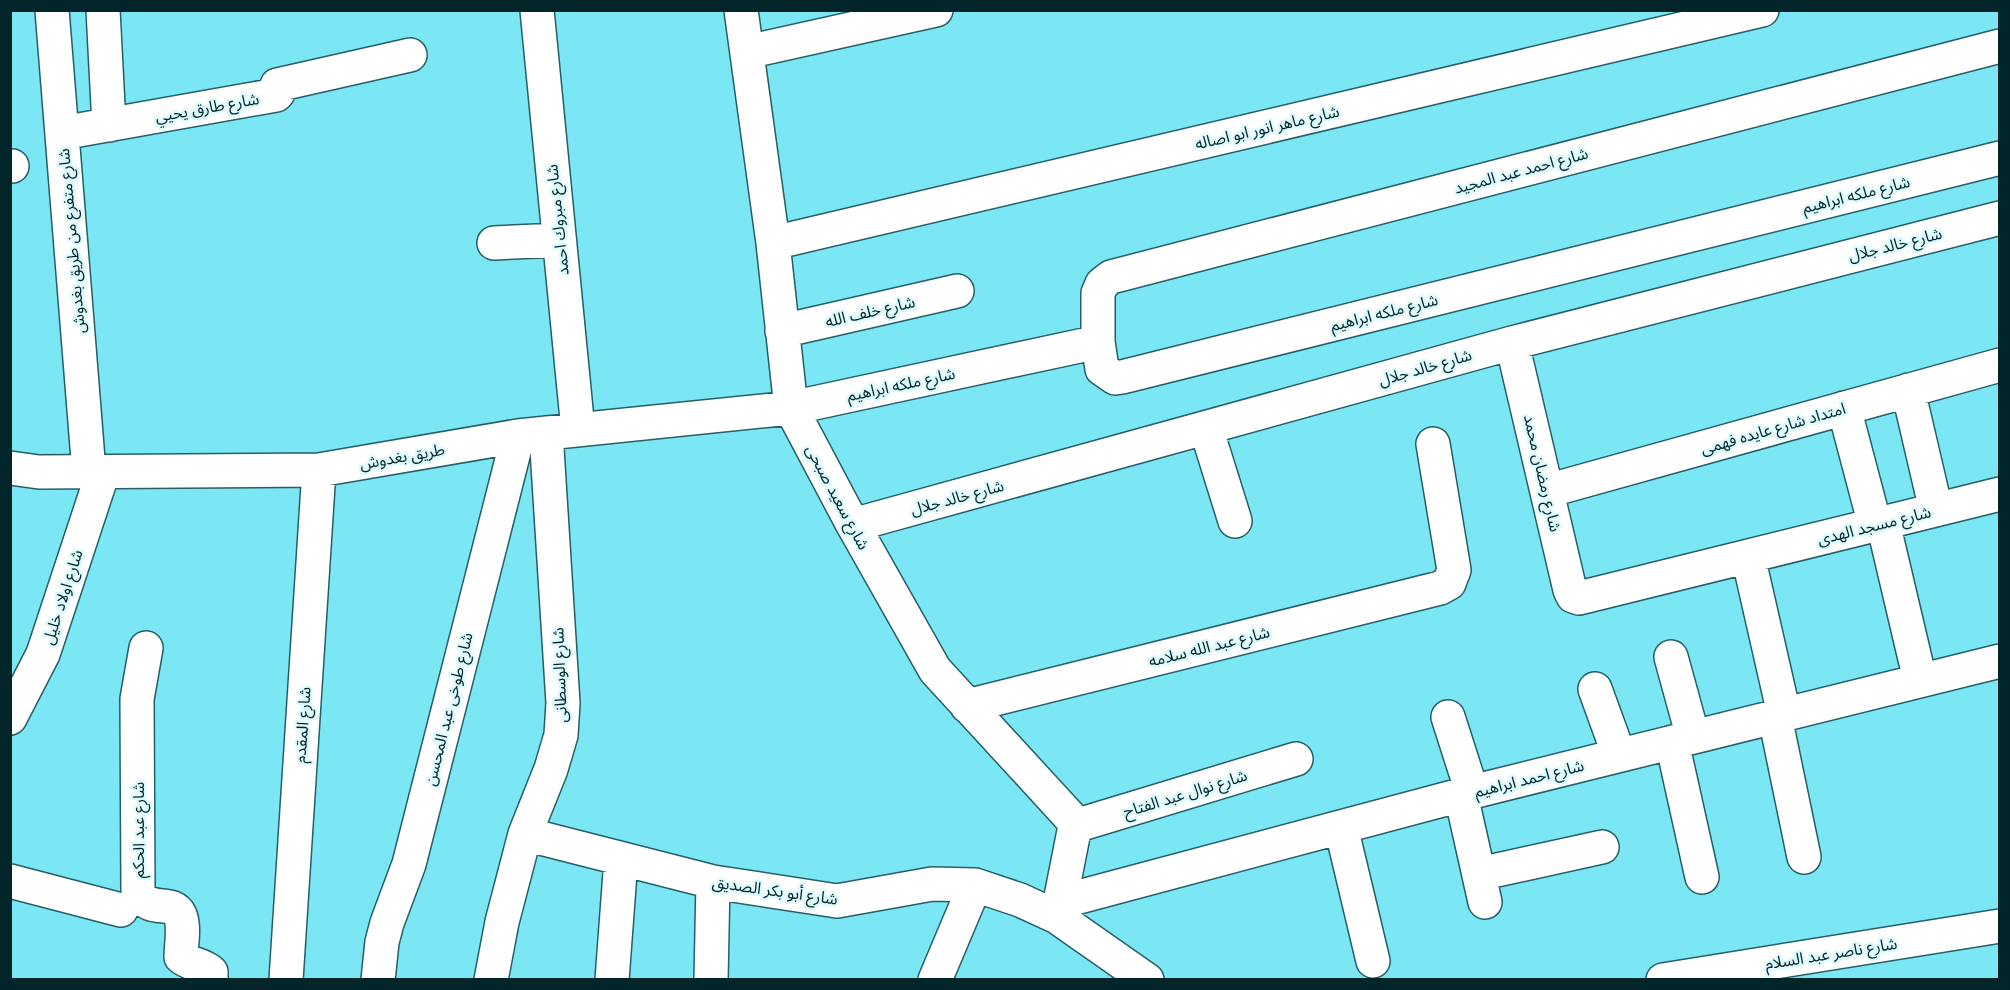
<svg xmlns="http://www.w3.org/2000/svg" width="2010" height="990" font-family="Figtree,'Noto Sans Arabic',sans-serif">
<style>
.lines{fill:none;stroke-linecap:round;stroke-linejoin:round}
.minor-casing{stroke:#265f67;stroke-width:36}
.minor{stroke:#fff;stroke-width:33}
.labels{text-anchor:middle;stroke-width:5;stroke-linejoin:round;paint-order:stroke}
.street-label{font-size:16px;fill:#02252a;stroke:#ddfafe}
</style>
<rect width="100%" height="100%" fill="#7be6f4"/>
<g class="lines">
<defs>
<path id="minor" d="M52 10 89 472
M103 10 109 125
M537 10 578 430
M741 10 773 243 791 408 853 525 935 670 1070 817 1075 826 1057 917
M747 52 936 10
M62 133 276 95 278 93 277 85 410 55
M10 166H12
M494 243 559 240
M773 243 1762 10
M782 331 957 291
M1098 342V293L1102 284 1111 277 2000 46
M1512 343 1570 590 1573 596 1579 598 2000 494
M1908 390 1936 510
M1844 408 1875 525
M1206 428 1235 521
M10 468 39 472 319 470 518 436 791 408 1098 342 1102 369 1115 378 1122 377 2000 158
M1547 491 2000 365
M1883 523 1920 680
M853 525 1512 343 2000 218
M1748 556 1784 714
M146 648 137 699 138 892C150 915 172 898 180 915 185 927 181 945 181 957 191 965 202 964 211 972V980
M1671 657 1693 737
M1595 689 1619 755
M967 706 1440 588 1449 583 1454 570 1433 444
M1448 717 1472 792
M1775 717 1804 857
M10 718 43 654 103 472
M1672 742 1702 877
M1461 795 1485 902
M1075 826 1296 759
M1341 827 1373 961
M525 834 713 882 837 901 932 884 975 885 1020 900 1057 917 1147 980
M1479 874 1602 847
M10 881 121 910
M1060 902 1472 792 2000 661
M286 980 319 470
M378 980 382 942 387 923 409 864 518 436
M491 980 502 922 525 834 551 769 561 735 563 703 546 433
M612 980 621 859
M711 980 713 882
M935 980 975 885
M1663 980 2000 926"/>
</defs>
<!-- minor casing -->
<use href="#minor" class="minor-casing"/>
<!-- minor -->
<use href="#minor" class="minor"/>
</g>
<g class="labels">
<!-- street labels -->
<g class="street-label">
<text transform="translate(207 107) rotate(-10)" y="6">شارع طارق يحيي</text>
<text transform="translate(1267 127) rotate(-13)" y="6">شارع ماهر انور ابو اصاله</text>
<text transform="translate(1521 170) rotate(-15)" y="6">شارع احمد عبد المجيد</text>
<text transform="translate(1856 194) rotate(-14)" y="6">شارع ملكه ابراهيم</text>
<text transform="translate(557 220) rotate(-96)" y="6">شارع مبروك احمد</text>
<text transform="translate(71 241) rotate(-95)" y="6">شارع متفرع من طريق بغدوش</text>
<text transform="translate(1895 244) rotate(-14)" y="6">شارع خالد جلال</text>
<text transform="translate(870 311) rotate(-13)" y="6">شارع خلف الله</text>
<text transform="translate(1384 312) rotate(-14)" y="6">شارع ملكه ابراهيم</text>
<text transform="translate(1425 367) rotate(-16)" y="6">شارع خالد جلال</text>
<text transform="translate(901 384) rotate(-12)" y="6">شارع ملكه ابراهيم</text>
<text transform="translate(1773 428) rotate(-16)" y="6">امتداد شارع عايده فهمى</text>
<text transform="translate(402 456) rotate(-10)" y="6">طريق بغدوش</text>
<text transform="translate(1543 473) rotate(77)" y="6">شارع رمضان محمد</text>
<text transform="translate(838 497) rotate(62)" y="6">شارع سعيد صبحى</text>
<text transform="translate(957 497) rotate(-15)" y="6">شارع خالد جلال</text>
<text transform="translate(1874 525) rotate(-14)" y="6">شارع مسجد الهدى</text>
<text transform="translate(62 597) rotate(-72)" y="6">شارع اولاد خليل</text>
<text transform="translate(1209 646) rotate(-14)" y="6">شارع عبد الله سلامه</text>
<text transform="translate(559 675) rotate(-92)" y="6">شارع الوسطانى</text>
<text transform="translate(448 709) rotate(-76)" y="6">شارع طوخى عبد المحسن</text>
<text transform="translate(302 725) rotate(-86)" y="6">شارع المقدم</text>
<text transform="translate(1529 778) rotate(-14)" y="6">شارع احمد ابراهيم</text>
<text transform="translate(1185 793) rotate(-17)" y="6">شارع نوال عبد الفتاح</text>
<text transform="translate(138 830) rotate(-90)" y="6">شارع عبد الحكم</text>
<text transform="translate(775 890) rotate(8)" y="6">شارع أبو بكر الصديق</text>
<text transform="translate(1831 953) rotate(-9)" y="6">شارع ناصر عبد السلام</text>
</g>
</g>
<!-- border -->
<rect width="2010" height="990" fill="none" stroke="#02252a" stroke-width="24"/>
</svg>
